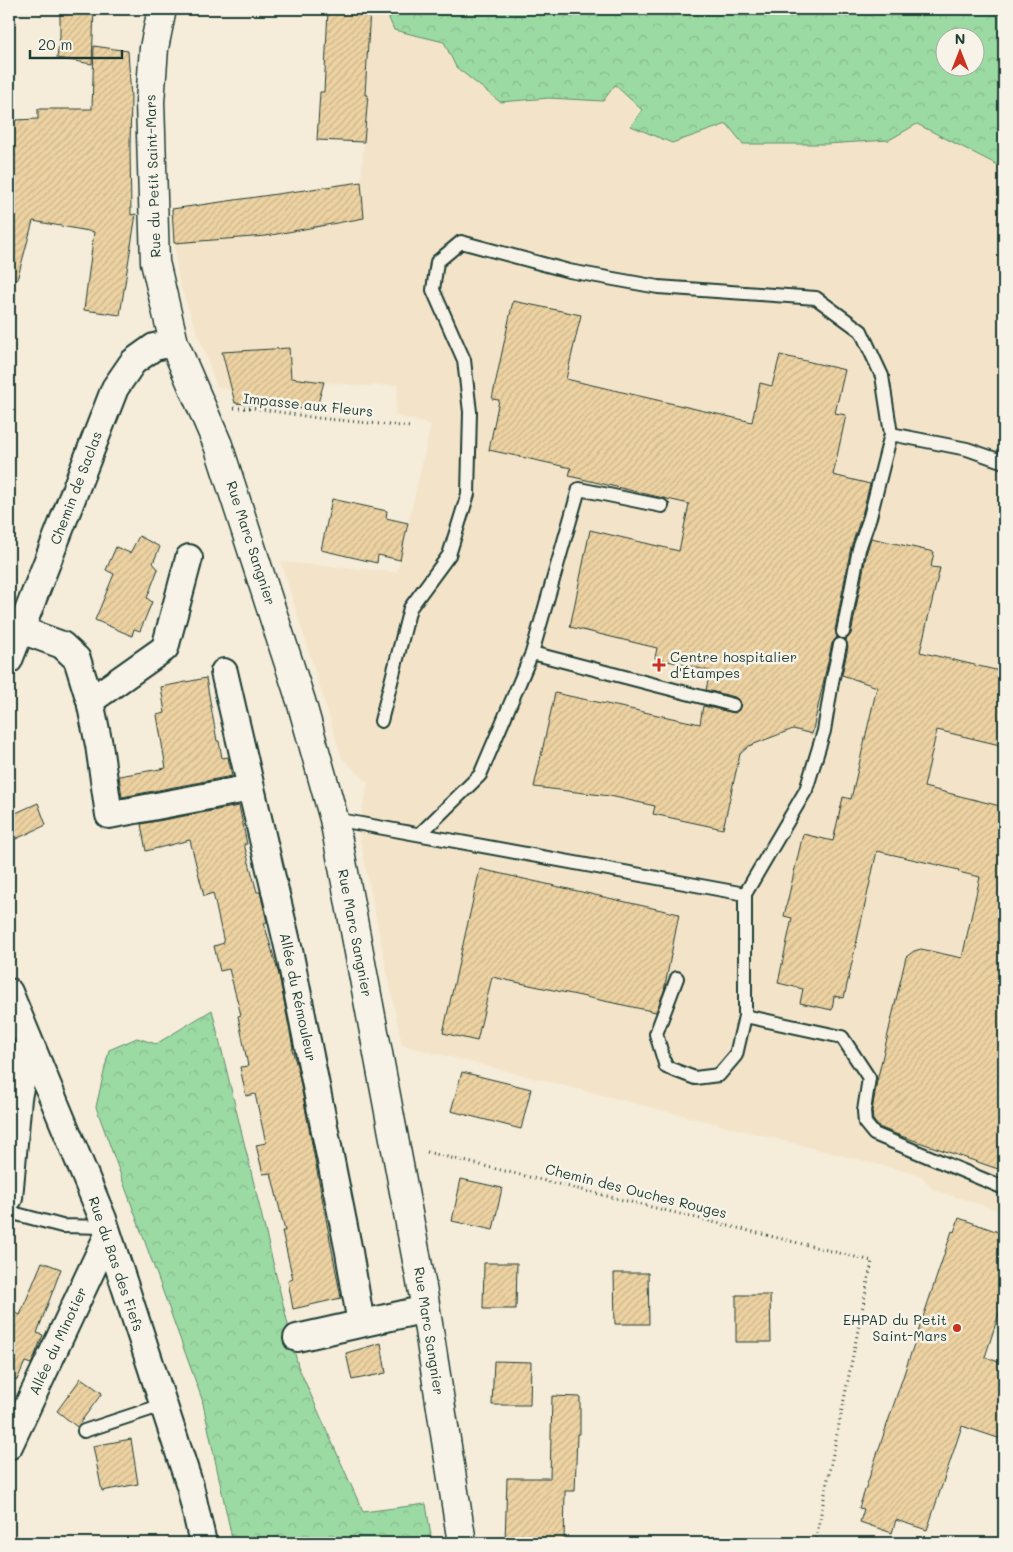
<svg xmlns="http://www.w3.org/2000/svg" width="1013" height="1552" font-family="Mali,sans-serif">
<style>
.built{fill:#f3e4c9;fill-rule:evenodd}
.forest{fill:url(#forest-crowns);stroke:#5e8c6c;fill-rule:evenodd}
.building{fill:url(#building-hatch);stroke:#1f3d34}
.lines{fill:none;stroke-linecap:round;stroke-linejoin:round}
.service-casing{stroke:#1f3d34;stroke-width:16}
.minor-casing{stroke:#1f3d34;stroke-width:30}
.tertiary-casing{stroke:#1f3d34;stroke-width:31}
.path{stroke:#1f3d34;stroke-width:3;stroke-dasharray:1 4;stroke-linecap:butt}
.service{stroke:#f7f3e8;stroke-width:12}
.minor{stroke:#f7f3e8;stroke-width:26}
.tertiary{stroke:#f7f3e8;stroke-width:28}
.poi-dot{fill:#c8321e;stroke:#f7f3e8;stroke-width:2}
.labels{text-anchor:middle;stroke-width:5;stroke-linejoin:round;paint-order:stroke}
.street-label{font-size:14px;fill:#1f3d34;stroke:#f7f3e8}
.poi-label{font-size:14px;fill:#1f3d34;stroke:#f7f3e8;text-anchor:start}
</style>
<defs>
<pattern id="forest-crowns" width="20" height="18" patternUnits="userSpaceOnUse" patternTransform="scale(1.25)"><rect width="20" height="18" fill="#9cdaa3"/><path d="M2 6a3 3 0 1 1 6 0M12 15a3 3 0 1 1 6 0" fill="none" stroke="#86bc8d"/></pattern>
<pattern id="building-hatch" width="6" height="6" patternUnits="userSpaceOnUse" patternTransform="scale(1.25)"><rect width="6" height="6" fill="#edd2a2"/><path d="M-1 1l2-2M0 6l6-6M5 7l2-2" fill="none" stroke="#cbb58c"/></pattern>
</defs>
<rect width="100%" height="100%" fill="#f5ecda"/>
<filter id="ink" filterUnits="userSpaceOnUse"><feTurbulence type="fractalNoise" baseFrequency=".02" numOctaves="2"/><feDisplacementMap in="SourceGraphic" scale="10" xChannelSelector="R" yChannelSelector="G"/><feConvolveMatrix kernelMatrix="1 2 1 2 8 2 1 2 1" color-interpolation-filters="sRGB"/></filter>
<g filter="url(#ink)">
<!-- built -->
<path class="built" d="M370 9H953L1004 27V1212L934 1190 920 1175 402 1045 358 829 368 783 342 758 281 562 397 572 431 425 395 415 398 385 361 386 277 377 232 391 217 386 179 283 174 243 361 182 368 95H365ZM946 38H976V68H946Z"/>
<!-- forest -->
<path class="forest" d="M385 9H1004V165L996 164 917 124 889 140 826 144H743L727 124 672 143 631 126 642 110 615 85 603 101 549 98 500 102 456 67 444 42 394 30ZM946 38H976V68H946Z
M212 1010 298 1366 363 1512 426 1504 432 1543H233L202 1399 96 1107 109 1050 137 1038 156 1044Z"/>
<!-- building -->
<path class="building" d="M60 9H94L92 64 57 58 60 37Z
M328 9H370L365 95H368L364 142 317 140 320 92H324Z
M94 46 128 51 131 98 130 147 131 215 136 214 120 315 84 310 94 232 33 221 17 280 9 279V123H15V120L38 119V109H92Z
M361 182 364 218 266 236 174 243 172 209Z
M513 301 581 315 566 379 752 422 760 383 772 386 780 355 845 370 835 413 846 415 833 475 870 484 862 515 851 547 835 630 837 637 832 643 812 734 793 729 749 746 740 754 723 829 653 814 655 806 610 796 534 787 555 693 700 724 703 706 735 713 739 710 741 703 735 697 706 690 710 671 655 658 657 648 570 627 590 530 679 551 689 504 569 476 571 468 489 450 499 400 492 399Z
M289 348 291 378 324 382 316 410 235 403 222 352Z
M332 499 387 511 386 518 408 523 400 560 378 555 377 563 321 550Z
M139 536 160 547 153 563 158 569 147 598 152 602 140 631 134 629 132 636 95 620 114 574 106 570 116 547 130 553Z
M871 538 934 552 931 567 940 568 920 652 1004 672V746L937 730 924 787 1004 807V1171L901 1136 879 1127 873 1120 872 1111 877 1081 906 957 914 951 921 949 962 958 980 877 958 872 959 870 877 851 844 998 834 996 832 1010 800 1003 803 989 778 983 792 918 784 916 803 834 833 841 843 797 851 799 877 687 842 675 848 647 846 640 851 634 867 551Z
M206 678 217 741H219L222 758 228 757 232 776 122 797 119 776 166 768 157 715 165 713 161 687Z
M38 803 46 825 16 839 9 820V816Z
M239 806 247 844H244L257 892H260L267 922 264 923 279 975 293 1048 292 1049 298 1070 341 1298 293 1309 288 1281 293 1279 282 1231H285L271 1173 263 1174 256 1145 266 1143 255 1094 246 1096 240 1067 248 1066 238 1016 241 1015 229 969 220 971 214 946 224 943 213 893 204 896 190 840 146 851 141 824Z
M480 869 679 914 664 991 656 1012 492 977 477 1041 443 1033Z
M462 1072 531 1089 521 1129 451 1111Z
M461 1179 502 1188 493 1230 452 1221Z
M959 1218 1004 1234V1298L985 1357 1004 1364V1440L962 1426 927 1530 896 1520 892 1533 860 1522 864 1509 859 1508 952 1231 954 1232Z
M42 1262 61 1269 37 1333 43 1335 33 1360 31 1364 25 1362 17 1380 9 1377V1310L20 1315Z
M484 1263H517L516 1309H483Z
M614 1273H648L649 1324H615Z
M736 1295H770L771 1342H736Z
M381 1343 386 1373 352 1380 346 1353Z
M494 1361 531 1362 530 1405H492Z
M81 1378 102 1393 77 1427 57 1411Z
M552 1396 580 1397V1434H577L575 1491H565L564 1543H505L507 1478H550Z
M131 1439 138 1484 102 1491 93 1446Z"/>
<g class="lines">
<defs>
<path id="service" d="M891 434 967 449 1004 462
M532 653 579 489 662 506
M381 721 410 608 449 555 468 494 470 412 464 360 433 290 437 262 461 242 569 271 658 287 816 298 861 331 882 376 891 434 870 517 859 549 843 632
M334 819 745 894
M420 834 480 775 532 653 733 705
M677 978 656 1034 666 1067 695 1078 719 1075 736 1055 745 1016V894L806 790 824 731 832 682 840 645
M745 1016 842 1037 869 1078 864 1111 865 1123 874 1134 1004 1188
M9 1212 62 1226 105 1227
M84 1431 163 1405"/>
<path id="minor" d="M21 630 62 645 77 659 90 701 99 745 109 815 251 788
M9 660 115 388 133 362 154 347 174 343
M224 672 290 955 349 1252 361 1324
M90 701 165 648 189 558
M9 992 103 1219 190 1486 203 1543
M9 1198 18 1098 29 1042
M297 1338 426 1309
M9 1446 108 1235"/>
<path id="tertiary" d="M162 9 154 48 150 102 155 262 174 343 218 445 301 701 334 819 424 1298 462 1543"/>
</defs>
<!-- service casing -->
<use href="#service" class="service-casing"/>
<!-- minor casing -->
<use href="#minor" class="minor-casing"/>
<!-- tertiary casing -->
<use href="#tertiary" class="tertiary-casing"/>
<!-- path -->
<path class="path" d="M999 9 1004 10
M234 408H254L317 418 411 427
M427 1152 872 1261 815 1543"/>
<!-- service -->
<use href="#service" class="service"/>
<!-- minor -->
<use href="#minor" class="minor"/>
<!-- tertiary -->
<use href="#tertiary" class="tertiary"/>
</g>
</g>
<!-- markers -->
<g class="poi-dot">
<path d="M656.5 657.5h5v5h5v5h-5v5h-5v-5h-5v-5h5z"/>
<circle cx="957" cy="1328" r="5"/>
</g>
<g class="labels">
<!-- street labels -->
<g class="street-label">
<text transform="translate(153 176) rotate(-92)" y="5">Rue du Petit Saint-Mars</text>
<text transform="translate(308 405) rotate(6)" y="5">Impasse aux Fleurs</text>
<text transform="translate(76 488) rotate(-69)" y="5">Chemin de Saclas</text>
<text transform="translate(251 543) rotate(72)" y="5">Rue Marc Sangnier</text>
<text transform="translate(355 933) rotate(79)" y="5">Rue Marc Sangnier</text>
<text transform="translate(298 997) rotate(78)" y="5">Allée du Rémouleur</text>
<text transform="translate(636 1191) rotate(14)" y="5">Chemin des Ouches Rouges</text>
<text transform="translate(116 1264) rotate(71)" y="5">Rue du Bas des Fiefs</text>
<text transform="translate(429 1331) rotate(81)" y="5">Rue Marc Sangnier</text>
<text transform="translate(58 1341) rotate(-65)" y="5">Allée du Minotier</text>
</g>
<!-- poi labels -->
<g class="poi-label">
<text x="670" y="662">Centre hospitalier<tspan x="670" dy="16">d'Étampes</tspan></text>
<text x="947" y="1325" text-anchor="end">EHPAD du Petit<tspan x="947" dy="16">Saint-Mars</tspan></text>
</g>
</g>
<!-- margin -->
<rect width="1013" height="1552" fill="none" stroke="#f7f3e8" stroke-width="30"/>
<rect x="15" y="15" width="983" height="1522" fill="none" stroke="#1f3d34" stroke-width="2" filter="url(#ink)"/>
<!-- north arrow -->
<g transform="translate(960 52)"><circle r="24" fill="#f7f3e8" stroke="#a1aaa0"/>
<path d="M0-4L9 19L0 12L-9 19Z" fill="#c8321e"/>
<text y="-8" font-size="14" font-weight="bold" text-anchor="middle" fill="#1f3d34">N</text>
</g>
<!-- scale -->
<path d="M30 50v8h92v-8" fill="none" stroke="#1f3d34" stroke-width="2.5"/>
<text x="38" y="50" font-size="15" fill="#1f3d34" stroke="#f7f3e8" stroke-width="4" paint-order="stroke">20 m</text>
</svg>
